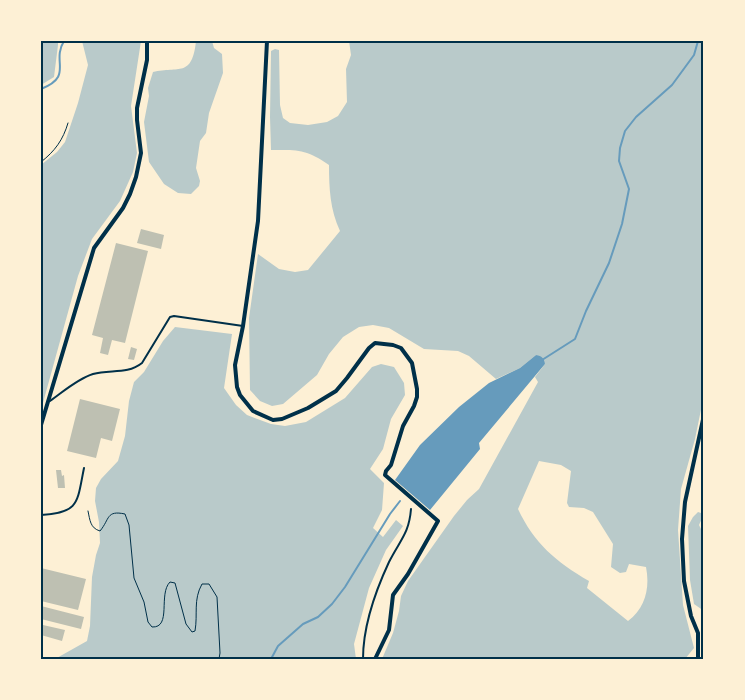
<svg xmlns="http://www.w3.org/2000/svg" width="745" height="700" font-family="'PT Serif',serif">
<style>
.green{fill:#b9caca;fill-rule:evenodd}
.water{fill:#669bbc}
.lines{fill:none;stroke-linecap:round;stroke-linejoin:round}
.stream{stroke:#669bbc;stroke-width:2}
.building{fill:#bec0b2}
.path{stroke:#003049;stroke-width:1}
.service{stroke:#003049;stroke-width:2}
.minor{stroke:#003049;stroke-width:4}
.neatline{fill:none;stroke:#003049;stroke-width:2}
</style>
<rect width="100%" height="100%" fill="#fdf0d5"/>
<!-- green -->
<path class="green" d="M41 41H58V45L54 77 41 85Z
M82 41H141L131 106 137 153 133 172 120 201 92 239 78 276 41 410V165L57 152 65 142 78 103 88 65Z
M196 41H212L214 48 222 54 223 73 209 113 206 133 200 141 196 168 200 181 199 186 191 194 178 193 164 184 149 162 144 122 149 96 148 88 153 72C179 66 192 78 196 41Z
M349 41H704V395L695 439 681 489 678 530 683 605 694 648 685 659H382L393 633 399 611 401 596 408 581 454 516 467 500 479 489 538 382 535 377 545 364 536 355 520 368 496 379 469 356 458 351 424 349 389 328 373 325 359 327 343 337 329 354 317 375 283 404 272 406 260 401 250 390 249 318 258 254 279 269 295 272 308 270 340 231C330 210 329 188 329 165 306 149 298 150 271 150L270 117 271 51 275 49 279 50 280 105 283 118 290 123 308 125 327 122 338 116 347 102 346 69 351 55ZM539 461 561 465 571 471 567 503 569 507 584 508 593 512 613 544 611 567 620 573 626 572 629 564 646 567C650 587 646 608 628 621L587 588 589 581C556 562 534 543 518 509Z
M175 327 232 334 224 388 236 405 247 415 271 424 285 426 306 422 345 398 372 367 381 364 394 367 404 383 405 395 391 419 383 449 370 469 384 483 382 510 373 528 383 537 396 520 403 526 386 550 369 588 354 644 356 659H55L87 641 90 626 92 577 96 555 100 543 99 522 95 501 96 488 101 479 118 461 125 436 129 401 134 382 144 372 163 341Z
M698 512 704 514 699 525 701 529 704 528V611L694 604 690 580 688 526 693 517Z"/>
<!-- water -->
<path class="water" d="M536 355C542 356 544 358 545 364L479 443 480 449 430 510 395 480 420 445 459 407 489 383 520 368Z"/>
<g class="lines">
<!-- stream -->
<path class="stream" d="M41 89C74 76 51 62 64 41
M542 360 575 339 586 311 609 263 622 224 629 189 619 161 620 148 625 131 636 117 672 85 694 55 698 41
M271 659 278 646 303 624 318 617 332 604 345 587 390 514 400 501"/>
</g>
<!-- building -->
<path class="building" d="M141 229 164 235 161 249 137 243Z
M116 243 148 251 125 343 112 340 108 355 100 353 103 338 92 335Z
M131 347 137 349 134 360 128 359Z
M80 399 120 409 112 441 101 438 96 458 67 451Z
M56 470H61L62 476 64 475 65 488H58Z
M41 568 86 579 78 610 41 601Z
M41 606 84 617 81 629 41 619Z
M43 625 65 630 62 641 41 635Z"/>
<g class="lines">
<!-- path -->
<path class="path" d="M41 162C55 151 63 140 68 123
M88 511C90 520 90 528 100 531 110 519 106 510 125 514L129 525 134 578 144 602 148 622 152 627C172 628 158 594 170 582L175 583 186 624 192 632 195 631C198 614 193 600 202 584H209L217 597 220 653 219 659"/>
<!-- service -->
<path class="service" d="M50 401C63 392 77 379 93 374 110 369 127 375 142 363L170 317 174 316 243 326
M41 515C80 513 77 502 84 468
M363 659C363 625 375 592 389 562 400 540 409 534 411 509"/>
<!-- minor -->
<path class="minor" d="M267 41 258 221 243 326 235 365 237 387 240 395 253 411 273 420 282 419 308 408 336 391 347 378 369 348 375 343 393 345 401 348 412 363 417 389V397L414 406 403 426 391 465 386 471 385 475 438 521 408 574 393 595 389 630 375 659
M41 425 94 248 123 208 130 194 136 177 141 153 137 120V108L147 60V41
M698 659V633L691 616 684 581 682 539 685 502 704 415"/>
</g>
<!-- border -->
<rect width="745" height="700" fill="none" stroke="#fdf0d5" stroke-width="85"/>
<rect x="42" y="42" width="660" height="616" class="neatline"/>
</svg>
